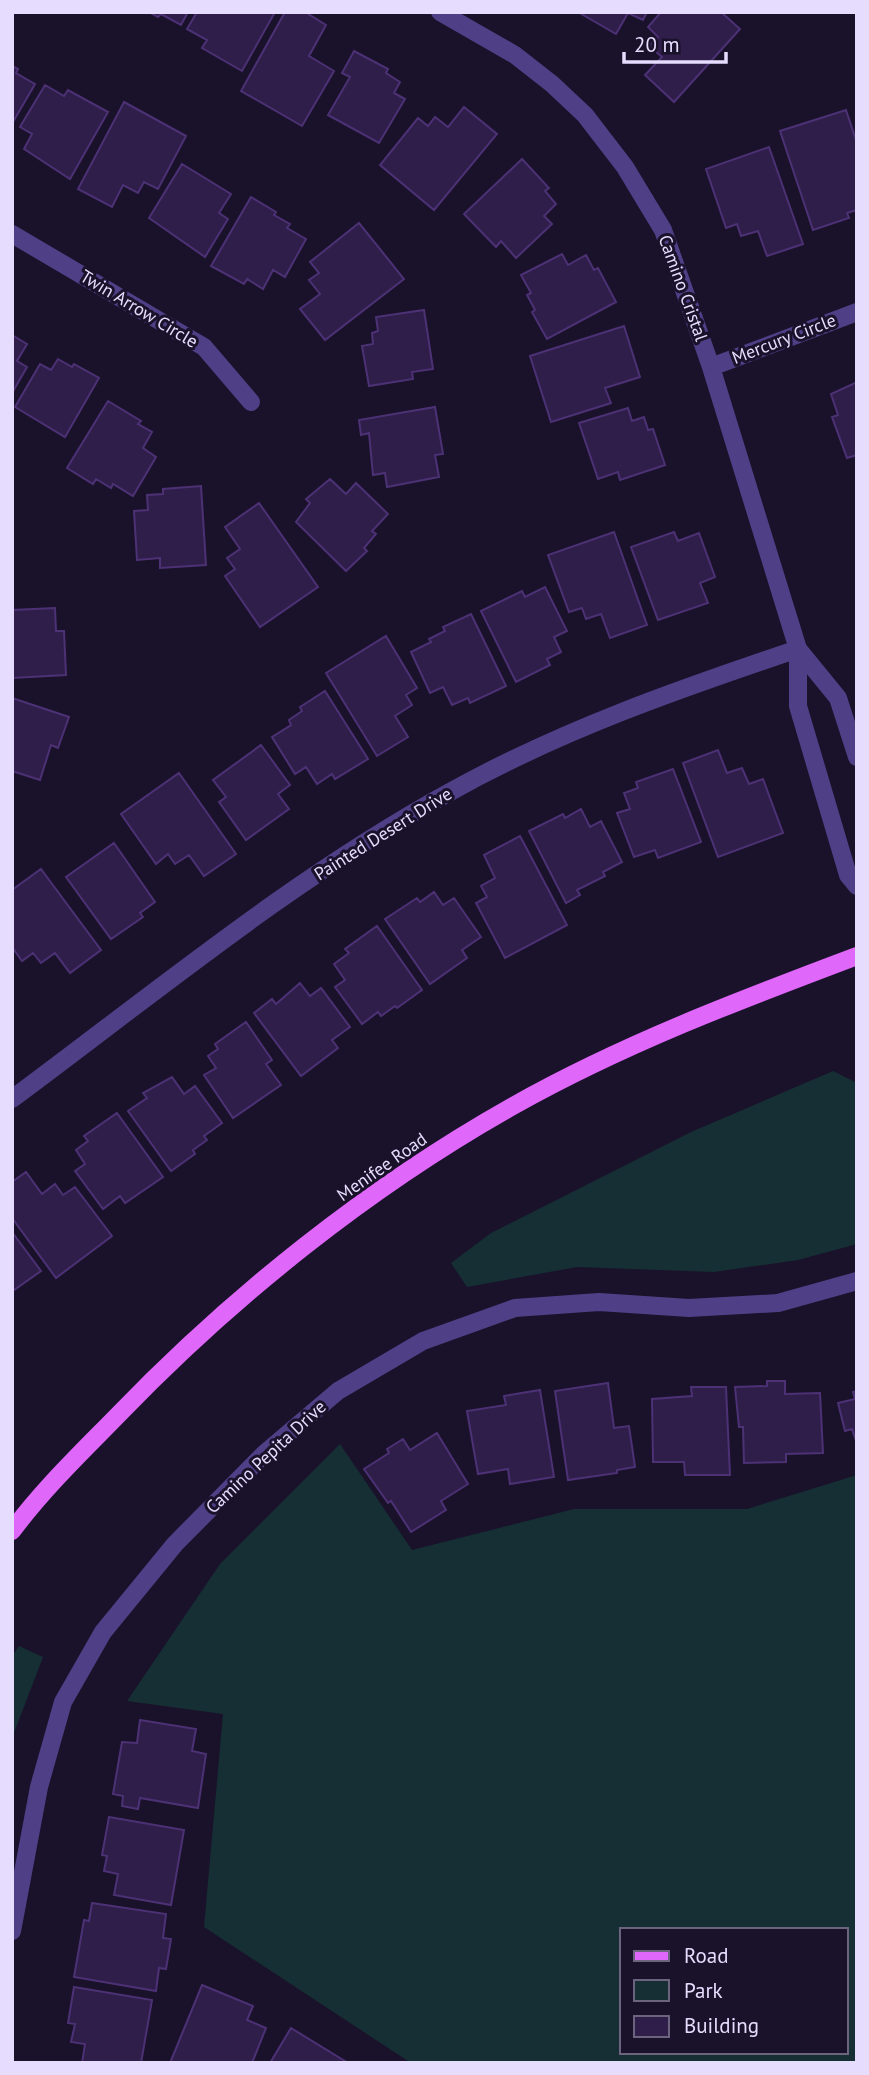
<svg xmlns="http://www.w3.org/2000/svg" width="869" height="2075" font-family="'PT Sans',sans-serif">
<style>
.green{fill:#152f34;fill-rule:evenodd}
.building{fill:#301e4a;stroke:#4c3175;stroke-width:2}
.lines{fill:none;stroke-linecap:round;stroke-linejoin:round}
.minor{stroke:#4f3f87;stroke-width:18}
.primary{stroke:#df67fa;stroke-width:18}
.labels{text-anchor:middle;stroke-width:6;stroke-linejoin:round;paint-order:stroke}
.street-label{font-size:18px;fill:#e6dcfe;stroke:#1a122a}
</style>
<rect width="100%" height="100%" fill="#1a122a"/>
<!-- green -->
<path class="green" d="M833 1071 857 1083V1244L798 1260 714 1272 577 1267 467 1287 451 1263 491 1233 691 1132Z
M340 1444 412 1550 574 1509H747L857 1475V2063H411L204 1927 223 1714 127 1701 220 1564ZM622 1930H846V2052H622Z
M19 1646 43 1657 12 1738V1656Z"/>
<!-- building -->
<path class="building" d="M149 12H188L181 25 161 14 158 17Z
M197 12H275L242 71 202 48 207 40 187 29Z
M285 12H305L326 25 309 56 334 71 302 126 241 91Z
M578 12H647L643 20 628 13 616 34Z
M661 12H721L740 29 674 102 645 75 662 57 649 46 658 37 648 27Z
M354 51 388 69 386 73 400 82 394 93 405 99 379 143 328 115 350 77 342 73Z
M12 66 18 69 16 73 35 84 13 122Z
M45 85 64 96 68 90 108 112 70 179 24 149 32 134 20 127Z
M124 102 186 136 158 189 144 182 138 193 123 185 112 207 78 189Z
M464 107 497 134 434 210 380 165 418 118 428 126 435 117 448 127Z
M846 110 857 143V210L847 213 849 218 813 230 780 131Z
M769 147 803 244 767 256 758 231 741 236 737 224 726 228 706 169Z
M522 159 549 188 545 191 556 204 544 216 552 224 516 258 501 241 496 247 464 214Z
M182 164 231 194 219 213 228 219 205 257 149 218Z
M251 197 276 212 274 215 290 224 287 228 306 239 285 277 273 270 263 289 247 279 244 284 211 266Z
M359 223 404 279 325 340 300 309 320 294 309 280 319 273 310 262Z
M562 254 568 265 586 255 594 270 598 268 616 302 547 339 532 312 535 310 527 295 531 293 521 275Z
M424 310 433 369 412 372 413 379 369 386 362 346 373 344 372 333 378 331 376 317Z
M624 326 640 377 605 388 611 403 551 422 530 356Z
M12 335 27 344 17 361 27 367 12 393Z
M58 359 72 367 74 364 99 378 65 437 15 407 40 364 51 370Z
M857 382V455L847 458 832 417 838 415 831 394Z
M108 401 141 421 138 424 152 432 143 448 156 457 133 496 113 484 111 488 96 479 93 484 67 468Z
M435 407 443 454 435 455 439 477 387 487 385 473 373 475 369 433 361 435 359 420Z
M628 408 632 421 644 417 648 430 653 429 665 465 620 480 618 472 598 479 579 423Z
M330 479 346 494 356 483 388 514 372 531 376 534 364 548 367 551 346 571 296 522 310 503 306 499Z
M201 486 206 565 160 568V558L137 560 134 511 148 510 147 495 163 494V489Z
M259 503 318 587 260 627 225 576 235 569 227 558 240 549 225 527Z
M614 532 647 625 610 638 601 614 586 619 582 608 569 612 548 555Z
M674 532 678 541 699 533 715 577 700 583 708 603 658 620 631 547Z
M545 587 567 631 554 637 561 652 547 659 550 665 516 682 481 611 522 591 525 597Z
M55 608 56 631H64L66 675 12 678V610Z
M471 614 506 686 470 703 468 698 452 705 443 687 430 693 411 652 431 642 429 639 445 631 443 627Z
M386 636 417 688 406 695 412 705 395 716 408 737 377 756 326 673Z
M325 691 368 759 335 779 332 774 317 784 306 767 295 774 272 737 291 725 289 720 302 711 300 707Z
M12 698 69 717 58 748 51 745 40 780 12 771Z
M261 745 290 785 278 794 289 809 246 840 219 802 226 797 213 780Z
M718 750 727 773 742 768 749 784 763 779 783 833 718 857 683 763Z
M673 769 701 842 658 858 655 850 634 857 617 813 630 809 624 793 638 788 636 782Z
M179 773 236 854 204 876 189 855 175 864 168 854 156 864 121 814Z
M581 809 590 827 601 821 622 862 603 872 605 876 577 890 580 895 566 903 529 831 563 814 565 818Z
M520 836 567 925 505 958 476 903 487 897 481 886 495 878 484 855Z
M114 843 155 902 140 913 143 917 111 939 66 877Z
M41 869 101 950 70 973 55 953 41 963 33 953 22 961 12 947V890Z
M434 892 443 905 454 898 481 937 462 950 467 958 430 984 385 919 417 898 420 902Z
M377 926 422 990 397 1008 395 1006 381 1016 378 1012 362 1024 335 987 345 980 334 964 349 953 345 949Z
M300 983 310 996 321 988 350 1027 332 1040 338 1048 301 1076 254 1013 272 999 276 1004Z
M246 1022 272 1060 266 1064 281 1085 233 1118 204 1075 216 1068 208 1056 218 1049 215 1044Z
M172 1077 184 1094 195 1086 222 1123 204 1136 207 1140 193 1150 195 1154 171 1171 128 1111 147 1098 143 1093Z
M117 1113 163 1177 125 1203 120 1196 103 1209 75 1171 85 1164 76 1150 88 1141 84 1136Z
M26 1172 42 1194 55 1184 63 1195 75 1187 112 1236 56 1278 12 1218V1182Z
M12 1232 41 1271 14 1290 12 1287Z
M767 1381H785V1394L820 1393 823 1453 786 1454V1462L744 1463 743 1427H739L735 1387 767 1386Z
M608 1383 614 1428 629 1426 635 1467 617 1470V1473L568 1480 555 1391Z
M691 1387H726L730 1475H685L684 1462H653L652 1399 692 1396Z
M540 1390 554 1477 510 1484 508 1469 478 1474 467 1411 506 1405 504 1396Z
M857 1391V1444L852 1429 845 1431 838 1403 855 1399 853 1392Z
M437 1433 468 1484 441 1501 446 1510 411 1532 391 1501 388 1503 364 1469 389 1453 387 1449 403 1439 410 1450Z
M140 1720 196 1729 192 1751 206 1754 198 1808 140 1798 138 1809 122 1806 123 1796 113 1794 122 1742 137 1743Z
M109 1817 184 1830 171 1905 114 1895 118 1874 104 1871 107 1856 102 1855Z
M92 1903 166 1914 163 1938 171 1939 166 1969 159 1968 156 1991 74 1977 84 1920 89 1921Z
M202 1985 253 2006 247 2020 266 2028 252 2063H170Z
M74 1987 152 2000 141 2063H82L85 2044 71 2042 75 2024 68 2023Z
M291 2028 348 2063H270Z"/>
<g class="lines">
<!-- minor -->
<path class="minor" d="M440 12 515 55 552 84 585 115 625 167 663 230 711 367 798 649V706L848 875 857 886
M12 234 204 347 251 402
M711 367 857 312
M798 649 838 698 857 757
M12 1099C155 993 295 877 450 792 561 730 679 689 798 649
M12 1931 39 1787 63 1702 103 1632 175 1544 265 1453 338 1391 423 1341 515 1308 599 1302 689 1308 778 1303 857 1281"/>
<!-- primary -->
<path class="primary" d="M12 1531C44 1488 82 1452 119 1414 234 1295 369 1187 513 1106 623 1044 740 1000 857 956"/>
</g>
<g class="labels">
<!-- street labels -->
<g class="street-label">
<text transform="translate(683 288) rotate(70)" y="6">Camino Cristal</text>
<text transform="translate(139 309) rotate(31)" y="6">Twin Arrow Circle</text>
<text transform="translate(784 339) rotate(-21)" y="6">Mercury Circle</text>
<text transform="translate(383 834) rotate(-32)" y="6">Painted Desert Drive</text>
<text transform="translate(382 1167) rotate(-35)" y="6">Menifee Road</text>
<text transform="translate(266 1457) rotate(-43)" y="6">Camino Pepita Drive</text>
</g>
</g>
<!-- border -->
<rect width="869" height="2075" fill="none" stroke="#e6dcfe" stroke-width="28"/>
<!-- legend -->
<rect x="620" y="1928" width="228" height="126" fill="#1a122a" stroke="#6c637f" stroke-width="2"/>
<rect x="634" y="1951" width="35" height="10" fill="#df67fa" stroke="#6c637f" stroke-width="2"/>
<text x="684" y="1963" font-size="21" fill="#e6dcfe">Road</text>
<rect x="634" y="1980" width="35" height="21" fill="#152f34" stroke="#6c637f" stroke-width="2"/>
<text x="684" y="1998" font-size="21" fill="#e6dcfe">Park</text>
<rect x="634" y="2016" width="35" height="21" fill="#301e4a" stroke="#6c637f" stroke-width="2"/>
<text x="684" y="2033" font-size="21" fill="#e6dcfe">Building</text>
<!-- scale -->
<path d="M624 52v10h102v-10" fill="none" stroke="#e6dcfe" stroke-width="3.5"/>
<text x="634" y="52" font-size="21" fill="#e6dcfe" stroke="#1a122a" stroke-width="5" paint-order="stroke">20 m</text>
</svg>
